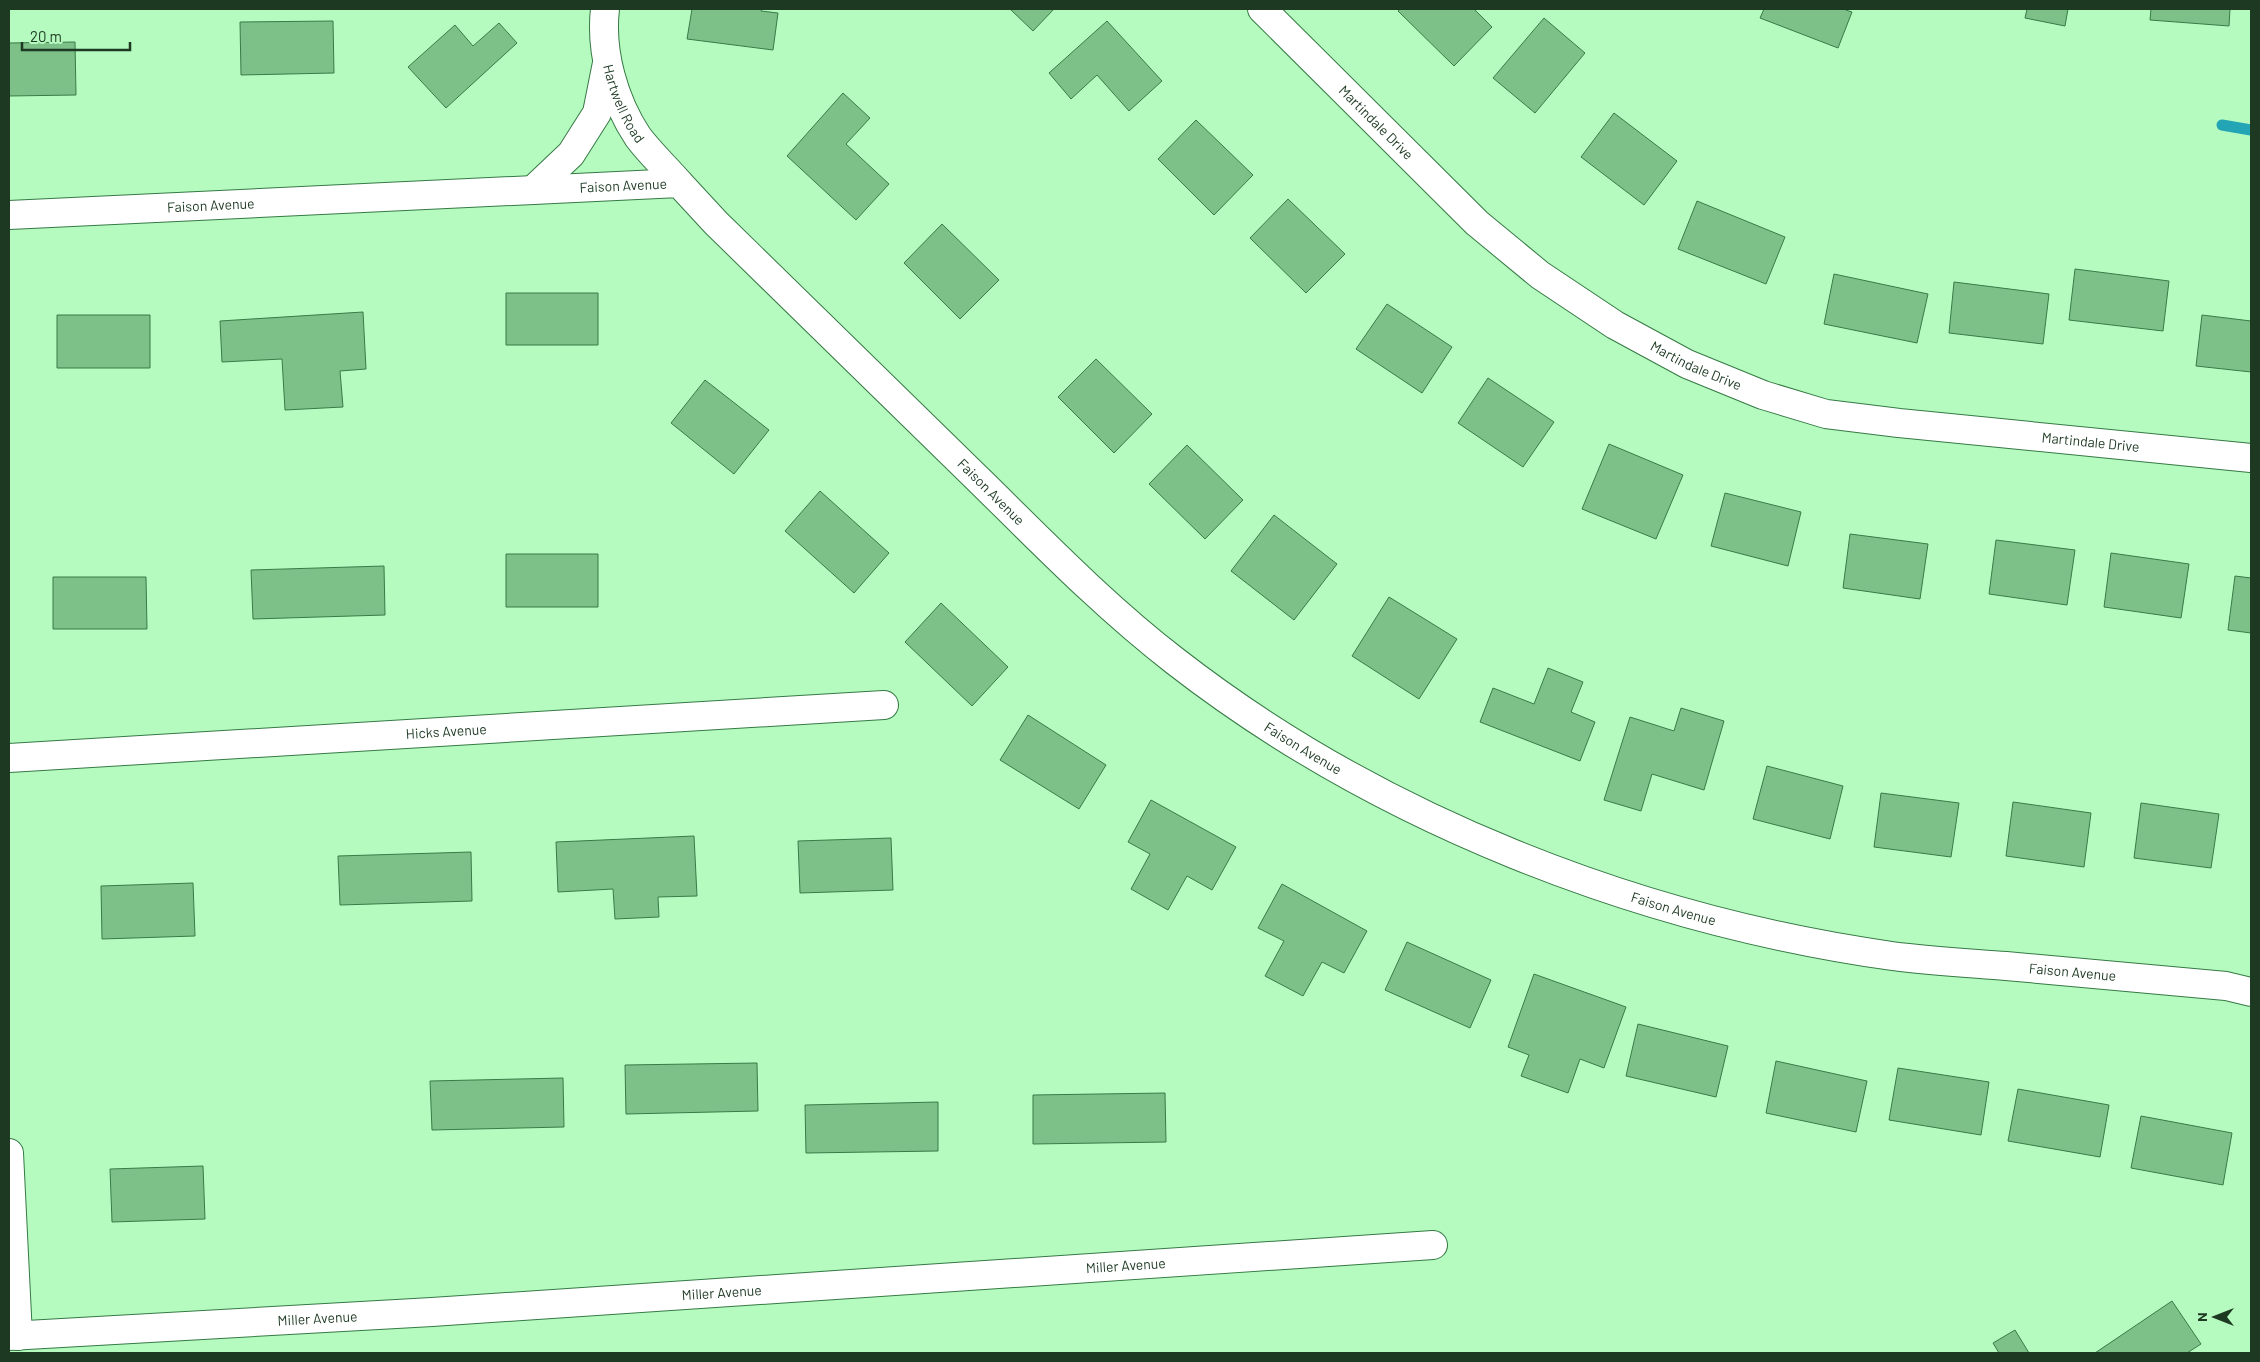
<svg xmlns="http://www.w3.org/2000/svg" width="2260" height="1362" font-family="Barlow,sans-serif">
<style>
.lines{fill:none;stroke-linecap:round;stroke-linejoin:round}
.stream{stroke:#23a5b5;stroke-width:11}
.building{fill:#7dc188;stroke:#397b47}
.street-casing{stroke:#367945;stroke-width:30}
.street{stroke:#fff;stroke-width:28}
.labels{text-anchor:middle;stroke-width:4.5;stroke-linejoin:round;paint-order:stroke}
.street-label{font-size:14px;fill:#1d3922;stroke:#b5fbbf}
</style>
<rect width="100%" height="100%" fill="#b5fbbf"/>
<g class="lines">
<!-- stream -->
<path class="stream" d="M2222 125 2251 130"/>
</g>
<!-- building -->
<path class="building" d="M692 9H762L761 11 778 13 773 50 687 39Z
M1010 9H1054L1033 31Z
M1400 9H1474L1492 27 1454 66 1398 11Z
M1764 9H1843L1852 12 1838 48 1760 18Z
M2027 9H2068L2065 26 2025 18Z
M2151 9H2230L2229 26 2150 20Z
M1544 18 1585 53 1535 113 1493 78Z
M333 21 334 73 241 75 240 22Z
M1107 21 1162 81 1129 111 1097 75 1071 99 1049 73Z
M499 23 517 43 446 108 408 67 455 25 473 46Z
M75 42 76 95 9 96V43Z
M843 93 870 118 846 144 889 184 856 220 787 156Z
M1614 113 1677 161 1644 205 1581 157Z
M1196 120 1253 175 1214 215 1158 159Z
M1288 199 1345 254 1306 293 1250 238Z
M1697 201 1785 237 1766 284 1678 249Z
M942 224 999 280 960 319 904 263Z
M2075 269 2169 281 2163 331 2069 320Z
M1834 274 1928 294 1917 343 1824 324Z
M1954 282 2049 294 2043 344 1949 333Z
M506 293H598V345H506Z
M1387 304 1452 347 1422 393 1356 349Z
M363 312 366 369 340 371 343 407 285 410 282 359 222 362 220 321Z
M57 315H150V368H57Z
M2202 315 2251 321V372L2196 366Z
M1096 359 1152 414 1114 453 1058 397Z
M1488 378 1554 422 1523 467 1458 423Z
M705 380 769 430 734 474 671 423Z
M1609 444 1683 475 1656 539 1582 509Z
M1187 445 1243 500 1205 539 1149 484Z
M820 491 889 553 854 593 785 531Z
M1725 493 1801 512 1788 566 1711 546Z
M1274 515 1337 564 1294 620 1231 571Z
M1850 534 1928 544 1920 599 1843 588Z
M1996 540 2075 550 2067 605 1989 594Z
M2111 553 2189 564 2181 618 2104 607Z
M506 554H598V607H506Z
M384 566 385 615 253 619 251 570Z
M2235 576 2251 578V633L2228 630Z
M53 577H146L147 629H53Z
M1389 597 1457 639 1419 699 1352 656Z
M941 603 1008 667 972 706 905 642Z
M1548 668 1583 682 1571 712 1595 722 1580 761 1480 722 1493 688 1534 704Z
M1681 708 1724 721 1704 790 1652 774 1641 811 1604 800 1630 717 1674 731Z
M1028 715 1106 765 1079 809 1000 760Z
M1767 766 1843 786 1830 839 1753 819Z
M1881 793 1959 803 1951 857 1874 847Z
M1151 800 1236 847 1212 890 1187 876 1168 910 1131 889 1150 854 1128 842Z
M2013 802 2091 813 2084 867 2006 856Z
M2141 803 2219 814 2211 868 2134 858Z
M694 836 697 896 658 897 659 917 615 919 613 889 558 892 556 842Z
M891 838 893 890 800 893 798 841Z
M471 852 472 901 340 905 338 856Z
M193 883 195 936 102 939 101 886Z
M1282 884 1367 931 1344 973 1322 962 1303 996 1265 976 1284 941 1258 928Z
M1407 942 1491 980 1470 1028 1385 990Z
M1534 974 1626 1007 1604 1068 1580 1059 1568 1093 1521 1076 1529 1055 1508 1047Z
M1638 1024 1728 1046 1716 1097 1626 1076Z
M1776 1061 1867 1081 1856 1132 1766 1113Z
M757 1063 758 1111 626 1114 625 1065Z
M1898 1068 1989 1082 1981 1135 1889 1120Z
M563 1078 564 1127 432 1130 430 1081Z
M2018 1089 2109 1105 2100 1157 2008 1141Z
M1165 1093 1166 1142 1033 1144V1095Z
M938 1102V1151L806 1153 805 1105Z
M2141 1116 2232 1133 2223 1185 2131 1168Z
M203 1166 205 1219 112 1222 110 1169Z
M2172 1301 2201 1344 2187 1353H2095Z
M2015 1330 2029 1353H1999L1993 1343Z"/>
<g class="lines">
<defs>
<g id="street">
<path id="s1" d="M605 9C600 52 614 101 638 137 650 153 666 168 679 183"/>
<path id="s2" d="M1262 9 1477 223 1540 275 1615 325 1687 364 1763 395 1826 414 1899 423 2251 458"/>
<path d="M533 190 571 154 597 113 607 63"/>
<path id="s3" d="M9 215 679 183 716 223C804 309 893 395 981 482 1043 543 1105 607 1175 661 1378 819 1638 920 1892 956 1930 961 1968 963 2006 966 2079 973 2153 979 2226 986L2251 992"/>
<path id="s4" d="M9 758 884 705"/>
<path d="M9 1153 18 1336"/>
<path id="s5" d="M9 1336 432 1312 1433 1245"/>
</g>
</defs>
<!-- street casing -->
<use href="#street" class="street-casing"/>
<!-- street -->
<use href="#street" class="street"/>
</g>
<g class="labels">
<!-- street labels -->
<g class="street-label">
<text dy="5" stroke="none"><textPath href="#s1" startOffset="98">Hartwell Road</textPath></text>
<text dy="5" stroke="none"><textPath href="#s2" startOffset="161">Martindale Drive</textPath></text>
<text dy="5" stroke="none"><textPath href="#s3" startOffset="615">Faison Avenue</textPath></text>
<text dy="5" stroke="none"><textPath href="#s3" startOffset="202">Faison Avenue</textPath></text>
<text dy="5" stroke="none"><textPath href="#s2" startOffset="566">Martindale Drive</textPath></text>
<text dy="5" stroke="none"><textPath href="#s2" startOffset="971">Martindale Drive</textPath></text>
<text dy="5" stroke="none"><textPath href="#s3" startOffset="1110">Faison Avenue</textPath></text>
<text dy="5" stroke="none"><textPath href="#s4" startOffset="438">Hicks Avenue</textPath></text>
<text dy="5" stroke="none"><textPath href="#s3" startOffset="1515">Faison Avenue</textPath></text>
<text dy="5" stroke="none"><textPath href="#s3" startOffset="1920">Faison Avenue</textPath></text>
<text dy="5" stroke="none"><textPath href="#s3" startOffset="2325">Faison Avenue</textPath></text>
<text dy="5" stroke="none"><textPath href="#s5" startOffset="1119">Miller Avenue</textPath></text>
<text dy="5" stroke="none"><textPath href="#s5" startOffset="714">Miller Avenue</textPath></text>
<text dy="5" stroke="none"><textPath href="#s5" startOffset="309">Miller Avenue</textPath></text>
</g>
</g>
<!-- border -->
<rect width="2260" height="1362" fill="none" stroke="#1d3922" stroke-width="20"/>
<!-- north arrow -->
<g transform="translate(2215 1317) rotate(270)" stroke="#b5fbbf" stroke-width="4" paint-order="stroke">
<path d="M0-4L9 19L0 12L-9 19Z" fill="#1d3922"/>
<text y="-8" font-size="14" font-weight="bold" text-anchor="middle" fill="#1d3922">N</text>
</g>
<!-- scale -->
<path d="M22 42v8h108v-8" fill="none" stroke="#1d3922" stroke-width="2.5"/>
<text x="30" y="42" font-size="15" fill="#1d3922" stroke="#b5fbbf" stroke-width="4" paint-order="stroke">20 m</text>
</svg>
